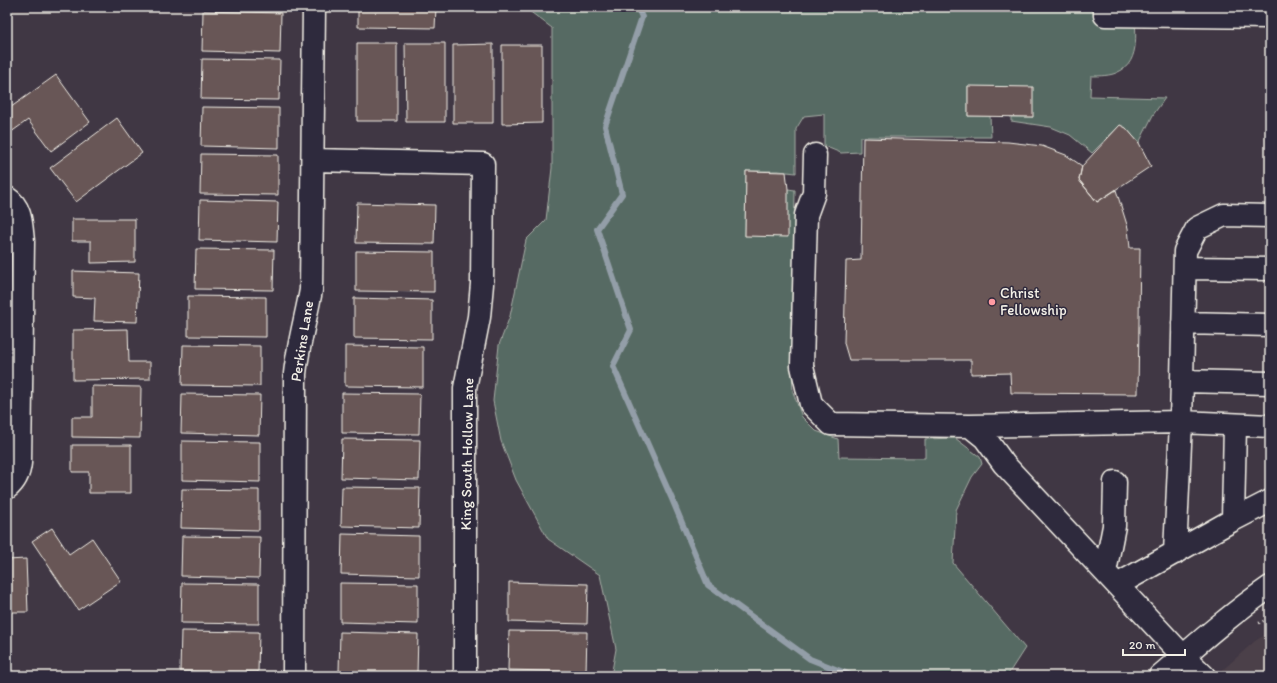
<svg xmlns="http://www.w3.org/2000/svg" width="1277" height="683" font-family="Itim,sans-serif">
<style>
.built{fill:#4c4049}
.green{fill:#576a63;stroke:#a6aea6}
.lines{fill:none;stroke-linecap:round;stroke-linejoin:round}
.stream{stroke:#939ea8;stroke-width:6}
.building{fill:#685656;stroke:#f4f1e8}
.minor-casing{stroke:#f4f1e8;stroke-width:25}
.path{stroke:#f4f1e8;stroke-width:2.5;stroke-dasharray:1 3;stroke-linecap:butt}
.minor{stroke:#2f2a3d;stroke-width:22}
.poi-dot{fill:#ff9aa2;stroke:#2f2a3d;stroke-width:1.5}
.labels{text-anchor:middle;stroke-width:3;stroke-linejoin:round;paint-order:stroke}
.poi-label{font-size:15px;fill:#f4f1e8;stroke:#2f2a3d;text-anchor:start}
.street-label{font-size:15px;fill:#f4f1e8;stroke:#2f2a3d}
</style>
<rect width="100%" height="100%" fill="#403744"/>
<filter id="ink" filterUnits="userSpaceOnUse"><feTurbulence type="fractalNoise" baseFrequency=".025" numOctaves="2"/><feDisplacementMap in="SourceGraphic" scale="8" xChannelSelector="R" yChannelSelector="G"/><feConvolveMatrix kernelMatrix="1 2 1 2 8 2 1 2 1" color-interpolation-filters="sRGB"/></filter>
<g filter="url(#ink)">
<!-- built -->
<path class="built" d="M1270 632V676H1216L1255 641Z"/>
<!-- green -->
<path class="green" d="M520 7H1134C1135 27 1142 62 1118 72 1111 76 1099 76 1091 76L1090 96 1165 98 1153 115 1139 143 1126 128 1120 125 1092 153 1070 135 1051 127 1011 121V117H1033L968 86V116H990L991 137H860V152L841 153 824 146V114L804 116 796 129V173L778 171H746L745 236 788 189 795 190 792 372 793 392 802 417 816 431 838 439 839 457 925 458V439L955 438 980 457 982 464 972 477 956 510 953 563 1025 648 1007 676H611L616 649 600 575 548 539 516 480 501 441 493 401 499 345 510 316 526 240 546 220 552 168V28L528 10Z"/>
<g class="lines">
<!-- stream -->
<path class="stream" d="M637 7 642 17 605 126 622 194 597 229 631 330 613 366 672 499 708 585 810 659 853 676"/>
</g>
<!-- building -->
<path class="building" d="M7 7H8V23H7Z
M358 7H436L435 28 358 27Z
M203 11 281 13 280 53 202 51Z
M357 43H397V121H357Z
M405 43H445V122H406Z
M493 44V123H453V45Z
M502 45H542V123L502 124Z
M202 59 280 60 279 100 201 99Z
M56 75 90 122 51 151 28 120 7 135V110Z
M968 86 1033 87V117L968 116Z
M202 107 279 108V148L201 146Z
M117 118 142 153 76 202 50 168Z
M1120 125 1126 128 1139 143 1151 166 1097 202 1079 180 1082 166Z
M863 138 1008 142 1042 146 1066 155 1082 166 1079 180 1097 202 1116 190 1128 228 1130 248H1140L1138 394 1011 393 1010 373 971 374V360H849L844 343 846 261 861 260Z
M201 154 278 155V195L200 194Z
M746 171 786 172 788 189V237L745 236Z
M200 200 278 202 277 242 199 240Z
M357 203 435 205 434 244 356 243Z
M72 219H135V262L91 263V241H72Z
M196 249 274 250 273 290 195 289Z
M356 251 434 252V292L356 291Z
M73 271 139 273 137 322 94 321 95 298 73 297Z
M188 296 266 297V337L188 336Z
M354 298 432 300V339L354 338Z
M128 329 129 362H150V379L73 380V330Z
M183 345 260 346V386L182 385Z
M345 346 423 347V387L345 386Z
M92 386 141 387 140 438 72 437V417H92Z
M342 393 420 394 419 434 342 433Z
M182 394 260 395 259 435 181 433Z
M342 439 420 440 419 480 341 478Z
M182 441 260 442V482L182 480Z
M72 445H131V493H89V472H72Z
M342 487 420 488 419 528 341 526Z
M182 489 259 490V530L181 528Z
M52 528 69 554 92 538 121 581 78 610 32 541Z
M342 534 419 536V576L341 574Z
M182 536 260 537 259 578 181 576Z
M26 559 28 612H7V560Z
M509 582 588 584 587 624 509 622Z
M182 583 259 584V624L181 623Z
M340 583 418 584V624L340 622Z
M181 631 259 632 258 672 180 671Z
M509 631 587 632 586 672 508 670Z
M340 632 418 634 417 674 339 672Z"/>
<g class="lines">
<defs>
<path id="minor" d="M1105 7V15L1270 17
M815 155 814 193 806 215 802 366 811 404 831 424 970 426 985 438 1004 464 1117 585 1183 656 1204 676
M313 160 483 164 482 284 479 317 465 388V676
M7 198C22 208 21 225 23 241L20 463C19 473 16 481 7 488
M1270 216 1224 215 1197 228 1185 251 1181 422 1270 426
M1185 268 1270 269
M1183 323 1270 325
M1182 381 1270 383
M970 426 1181 422 1175 553
M1233 519 1235 425
M1105 572 1114 526 1115 482
M1117 585 1231 521 1270 501
M294 676 295 374C298 345 306 318 311 290L314 7
M1160 676C1196 645 1231 614 1270 587"/>
</defs>
<!-- minor casing -->
<use href="#minor" class="minor-casing"/>
<!-- path -->
<path class="path" d="M1259 623 1270 618"/>
<!-- minor -->
<use href="#minor" class="minor"/>
</g>
</g>
<!-- markers -->
<circle class="poi-dot" cx="992" cy="302" r="4"/>
<g class="labels">
<!-- poi labels -->
<g class="poi-label">
<text x="1000" y="298">Christ<tspan x="1000" dy="17">Fellowship</tspan></text>
</g>
<!-- street labels -->
<g class="street-label">
<text transform="translate(302 341) rotate(-81)" y="5">Perkins Lane</text>
<text transform="translate(467 454) rotate(-89)" y="5">King South Hollow Lane</text>
</g>
</g>
<!-- margin -->
<rect width="1277" height="683" fill="none" stroke="#2f2a3d" stroke-width="24"/>
<rect x="12" y="12" width="1253" height="659" fill="none" stroke="#f4f1e8" stroke-width="1.5" filter="url(#ink)"/>
<!-- scale -->
<path d="M1123 649v6h62v-6" fill="none" stroke="#f4f1e8" stroke-width="2"/>
<text x="1129" y="649" font-size="12" fill="#f4f1e8" stroke="#2f2a3d" stroke-width="3" paint-order="stroke">20 m</text>
</svg>
